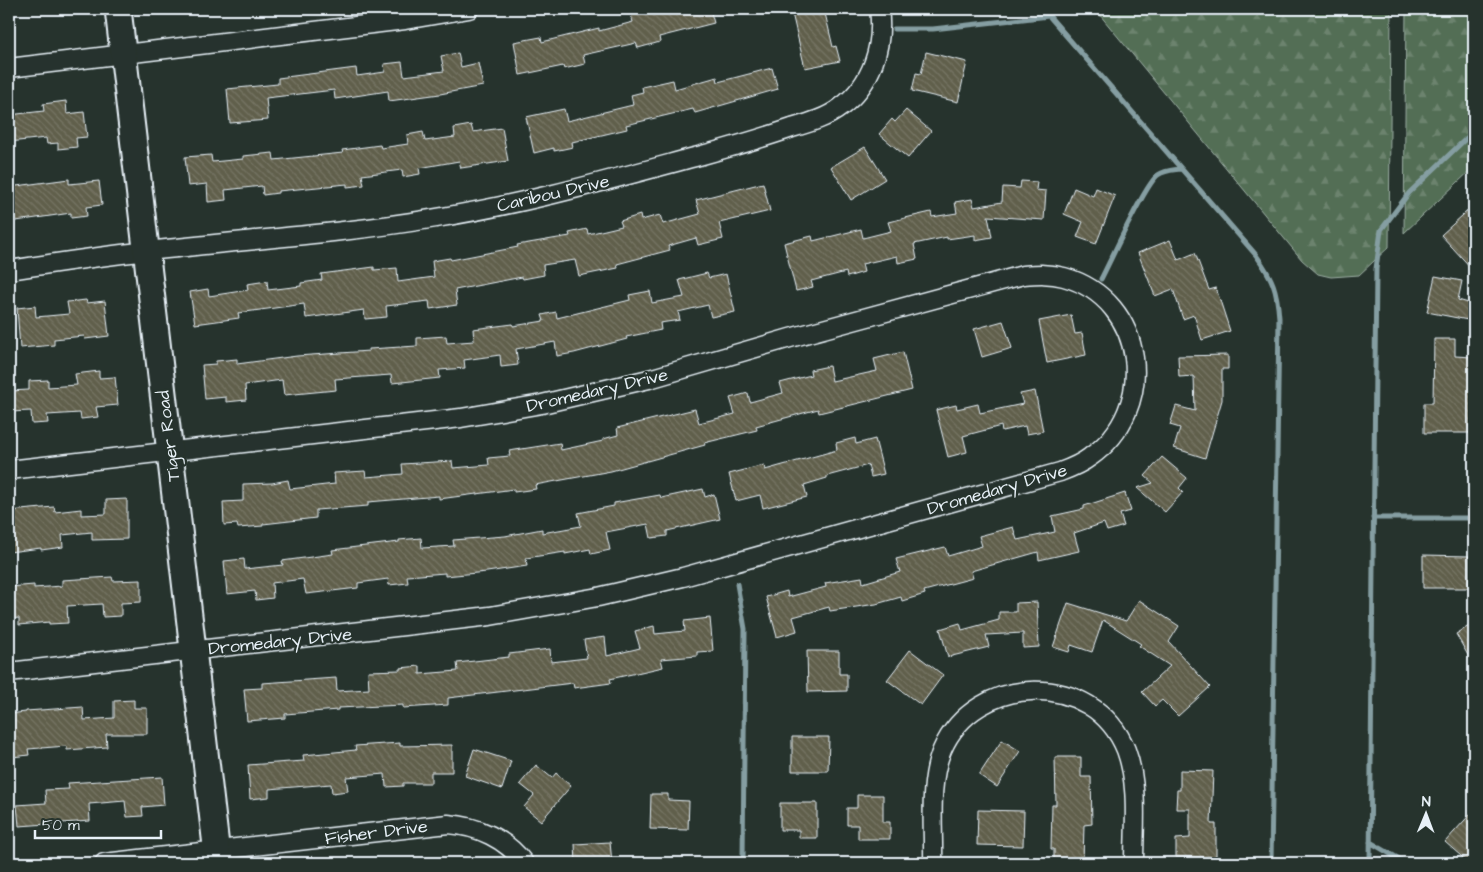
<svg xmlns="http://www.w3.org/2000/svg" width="1483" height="872" font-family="'Architects Daughter',sans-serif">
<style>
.forest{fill:url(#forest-firs);stroke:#9eb0a6}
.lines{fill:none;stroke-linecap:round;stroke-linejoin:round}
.stream{stroke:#859ea2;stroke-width:5}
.building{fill:url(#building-back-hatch);stroke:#e8f1f8}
.street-casing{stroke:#e8f1f8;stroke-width:21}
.secondary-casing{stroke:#e8f1f8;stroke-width:29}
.street{stroke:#26332d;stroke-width:18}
.secondary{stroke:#26332d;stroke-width:25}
.labels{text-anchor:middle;stroke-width:4.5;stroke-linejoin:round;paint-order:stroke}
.street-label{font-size:18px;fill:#e8f1f8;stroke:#26332d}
</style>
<defs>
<pattern id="forest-firs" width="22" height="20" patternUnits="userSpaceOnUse" patternTransform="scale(1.25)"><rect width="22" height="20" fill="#536e55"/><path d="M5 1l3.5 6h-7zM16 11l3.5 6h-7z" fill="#6c836e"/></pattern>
<pattern id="building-back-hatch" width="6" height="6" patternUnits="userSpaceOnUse" patternTransform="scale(1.25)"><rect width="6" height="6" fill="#605f4b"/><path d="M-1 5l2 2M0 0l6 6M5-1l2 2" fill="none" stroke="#777666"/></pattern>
</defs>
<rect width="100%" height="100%" fill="#26332d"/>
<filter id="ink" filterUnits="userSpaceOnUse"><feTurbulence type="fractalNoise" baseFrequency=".02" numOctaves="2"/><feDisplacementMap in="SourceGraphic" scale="10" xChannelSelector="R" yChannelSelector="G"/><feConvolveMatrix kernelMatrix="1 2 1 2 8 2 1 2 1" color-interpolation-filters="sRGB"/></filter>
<g filter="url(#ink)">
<!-- forest -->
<path class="forest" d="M1095 9H1391L1389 247 1359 275 1331 277 1318 274 1302 260Z
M1406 9H1474V167L1404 233Z"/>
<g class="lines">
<!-- stream -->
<path class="stream" d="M1043 9 1256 255C1273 279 1277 289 1279 318L1271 863
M894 29H933L1049 16
M1101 279C1111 260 1145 184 1158 175 1165 170 1173 170 1180 169
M1373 518H1474
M737 584 745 629 743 863
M1370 842 1406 863
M1370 863 1376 269 1381 230 1409 193 1474 131"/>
</g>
<!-- building -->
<path class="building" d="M637 9H710L714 23 659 37 660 42 638 48 636 43 583 55 585 64 564 69 563 66 520 75 514 42 541 37 542 42 599 28V31L633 22 630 11Z
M791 9H824L833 47 836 46 840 61 805 68Z
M926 52 967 62 958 102 912 91 916 73 921 74Z
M458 53 461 67 478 63 483 86 440 94 389 101 388 91 335 99 334 90 266 98 268 120 230 123 227 89 278 84V78L356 68 357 76 385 72 384 64 402 62 404 76 444 71 441 56Z
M772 68 778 89 695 113 693 109 626 125 627 129 572 142 573 147 554 151V148L534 153 526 117 564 109 567 121 633 105 631 95 643 92 642 87 673 80 675 89 717 77 718 82Z
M66 101 67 114 84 112 87 137 76 138 77 147 58 149V143L47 144 46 138 9 142V115L44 111 43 104Z
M906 110 931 131 908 158 879 134 892 119 895 122Z
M471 125 473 132 502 128 508 161 461 168 459 161 419 168 420 174 403 177 402 170 362 175 364 185 347 187V184L278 191V193L263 195 262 186 225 190 226 200 208 202 207 184 188 186 185 157 211 155 212 162 243 159V156L273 153 274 160 343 153 342 150 380 145 381 148 408 144 407 135 423 132 425 141 455 137 454 128Z
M865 147 885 179 851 200 831 167Z
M69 179V184L99 181 102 205 86 207 87 216 71 218V213L9 222V187Z
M1021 181 1037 182 1036 190 1046 191 1044 220 988 216 992 237 975 240V235L947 239V237L914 244 917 259 898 263 897 256 862 264 864 272 847 277 846 272 811 281 813 287 796 291 784 243 812 236 813 241 861 229 863 238 891 231 888 222 931 212 932 217 957 213 955 202 972 199 974 207 1002 202 1003 187 1020 188Z
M763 183 770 211 719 223 723 239 698 245 696 238 668 246 670 250 617 264 618 268 579 276 575 260 543 265 544 275 523 279 522 277 455 290 457 305 430 309 429 301 386 306 387 317 365 319 364 310 306 318 304 304 238 313 239 318 195 324 190 292 208 289 209 296 248 290 247 284 267 281 268 290 301 286V283L322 280 321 274 374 267V270L397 268 398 282 434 277 432 261 450 258 451 260 518 247 517 245 570 236 569 233 587 229 588 234 622 226 620 221 640 215 641 220 660 215 663 224 700 214 696 200Z
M1074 188 1093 196 1096 188 1115 196 1096 244 1077 237 1083 222 1064 214Z
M1474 205V271L1441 235Z
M1170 240 1178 260 1195 253 1209 290 1216 288 1230 331 1202 340 1194 315 1183 319 1173 289 1155 296 1138 253Z
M707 273 709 278 726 274 735 312 711 317 708 305 678 312 680 320 660 323 661 330 626 337 627 339 574 353 557 356 555 342 516 349 518 365 501 367 500 355 464 360 465 368 439 370 440 378 392 383 391 375 335 379 336 390 284 395 282 380 245 385 246 400 226 402V397L205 399 202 365 216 364V361L237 359V364L297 356 369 351V349L417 346V338L446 336 447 343 474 341 473 329 513 324V326L544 321 542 315 556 312 557 318 630 300 629 295 650 291 652 303 684 297 679 280Z
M1435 276 1462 281 1458 300 1472 304 1468 320 1427 312Z
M86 300 87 303 105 301 109 336 85 339 84 336 54 339V345L20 348 17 308 35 306 36 317 69 314 67 302Z
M1071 315 1075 334 1082 333 1086 355 1047 363 1039 321Z
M1003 321 1012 348 982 357 974 329Z
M1434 339H1455V356L1472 357 1470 433H1424V403H1433Z
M903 352 912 390 819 413 818 409 756 426 757 430 704 443 705 445 611 471 535 485 536 489 514 492V489L439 499V496L368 502V506L316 510V518L263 524V526L238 528 237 524 224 525 223 502 243 501V484L272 483 288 480 290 489 335 484 334 473 365 471 366 477 403 474 402 464 452 461 453 468 489 465 488 458 510 456 509 451 560 443 561 450 603 441V439L618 435 617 428 695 409 699 423 735 414 730 398 748 393 750 402 783 393 780 383 811 375 810 370 829 366 832 381 877 371 874 359Z
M1228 355V369H1222V400L1205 458 1174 448 1180 428 1170 425 1176 406 1195 411 1194 376 1179 377 1178 356Z
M99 371V378L115 377 118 405 96 407 98 417 81 419 80 413 47 415 48 423 32 424 31 411 9 412V391L29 390V381L48 380V387L77 385 75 374Z
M1035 391 1043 431 1027 434 1025 426 1002 431 1001 426 963 436 967 452 948 457 936 410 956 405 957 409 978 404 980 413 1023 404 1020 394Z
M855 438 856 444 875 439 884 474 871 477 868 465 827 476V478L804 485 807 497 763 508 760 495 736 501 729 474 764 465 765 470 837 450 836 443Z
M1162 457 1187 478 1179 488 1183 492 1165 512 1137 488 1153 483 1145 476Z
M703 489 705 497 714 494 720 519 667 531V536L651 538 648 524 606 532 610 550 591 554 590 549 565 554V552L526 558 527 566 487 572 445 576V573L407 576 408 583 389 585 388 579 358 583V588L306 594 303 579 272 583 273 598 256 600 255 591 227 594 224 561 244 559 245 569 283 565 282 561 333 554 332 550 399 542V540L421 538 422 548 454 546 453 540 505 536 542 529V533L581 526 578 513 614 506V503L660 495 661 498Z
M1125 493 1131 511 1120 514 1124 526 1107 531 1104 523 1074 533 1079 551 1039 560 1038 552 971 571 973 578 924 591 925 594 902 601 901 597 876 604 830 611 829 607 793 617 797 631 777 637 766 597 787 591 788 597 826 587 825 583 862 577 863 583 900 572 896 559 945 547 948 556 982 546 979 536 1013 527 1017 540 1055 532 1052 516 1084 509V506Z
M127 499V539L92 540V532L62 535 63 547 41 550V548L9 552V511L54 507 55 512 81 509V515L106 514V500Z
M1423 555 1469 556V588H1423Z
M112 577 113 581 141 580V602L121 603V616L103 617 102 604 67 606 68 623 49 624V622L19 625V618L9 619V587L34 585V588L62 586V580Z
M1139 600 1179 626 1169 642 1210 687 1178 716 1162 700 1155 706 1142 692 1170 666 1139 646 1141 644 1103 620 1092 652 1071 645 1069 652 1053 647 1068 603 1126 621Z
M1037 602 1039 647 1023 648V633L986 635 989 647 948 657 940 629 960 623 962 630 999 620V612H1016V603Z
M710 618 713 651 697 652V656L661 659 663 667 610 679 611 683 574 688 573 683 448 698V705L403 708V705L338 708V710L285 714V718L247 721 244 689 262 688V683L336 678 337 691 369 689 368 671 400 670V668L420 666V674L458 671 457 663 509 657V654L550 649 551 662 587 658 584 640 605 637 607 656 640 648 635 631 654 626 655 634 685 631 684 621Z
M1474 623V666L1456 634Z
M910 650 943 675 921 705 887 680Z
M807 651H839V674H847V691L808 692Z
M134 700V708H147V734H106L107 747 67 750V746L28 749 29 755 12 757 9 714 26 712V711L83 707 84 720 114 718V701Z
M792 737H829L828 771H792Z
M1002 740 1020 751 997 787 979 775Z
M400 743V746L452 745V772H431V783H403V786L386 787 385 774 346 777 348 791 332 793 331 784 269 789V797L250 799 248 765 304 761 303 755 356 750 355 746Z
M474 749 511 761 502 789 465 776Z
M1055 757H1081V777H1091L1092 824 1084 825 1083 863H1054V849H1051L1052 805H1056Z
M536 765 552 778 556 773 571 786 541 821 524 807 534 795 520 784Z
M1180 770 1213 771 1211 824H1216V857H1176V839L1190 838V809H1176L1177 790H1180Z
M162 777 164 805 142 807 143 816 127 817 125 801 89 804 90 821 19 826 17 805 46 803 45 790 69 789 68 783Z
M651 794H668V800L689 801 688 830 650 829Z
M857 795H883V822H890V839H858V825H847V808H857Z
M780 803H817V838H799V830H780Z
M978 810 1024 811 1023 846 977 845Z
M1474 810V863H1469L1445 842Z
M610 842 612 863H576L575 844Z"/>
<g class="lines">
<defs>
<path id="street" d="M9 68 405 20 469 9
M9 270C55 263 101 256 148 251 243 240 341 234 436 218 524 204 609 180 695 157 728 148 760 139 792 128 809 123 827 118 841 107 872 84 884 46 879 9
M9 470 461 418 542 404 649 379 790 338 1023 275C1037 274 1050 273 1064 277 1147 300 1159 410 1090 457 1081 464 1071 468 1060 472L683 577 598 597 490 616 9 672
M104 863 448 824C478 826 506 839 524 863
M933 863C934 828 928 783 942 750 975 673 1094 669 1126 750 1139 785 1134 826 1134 863"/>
<path id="secondary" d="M118 9 218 863"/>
</defs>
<!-- street casing -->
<use href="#street" class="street-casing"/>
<!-- secondary casing -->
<use href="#secondary" class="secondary-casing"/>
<!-- street -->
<use href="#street" class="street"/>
<!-- secondary -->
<use href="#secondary" class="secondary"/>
</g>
</g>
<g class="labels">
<!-- street labels -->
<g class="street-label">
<text transform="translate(553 193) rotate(-13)" y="6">Caribou Drive</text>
<text transform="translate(597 390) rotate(-13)" y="6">Dromedary Drive</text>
<text transform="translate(168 436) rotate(-97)" y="6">Tiger Road</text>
<text transform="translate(997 489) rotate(-16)" y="6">Dromedary Drive</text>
<text transform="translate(280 641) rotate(-6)" y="6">Dromedary Drive</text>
<text transform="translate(376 832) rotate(-7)" y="6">Fisher Drive</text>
</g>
</g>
<!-- margin -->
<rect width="1483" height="872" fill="none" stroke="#26332d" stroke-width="30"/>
<rect x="15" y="15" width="1453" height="842" fill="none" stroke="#e8f1f8" stroke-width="2" filter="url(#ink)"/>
<!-- north arrow -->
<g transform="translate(1426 814) rotate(1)" stroke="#26332d" stroke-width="4" paint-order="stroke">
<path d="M0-4L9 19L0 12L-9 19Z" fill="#e8f1f8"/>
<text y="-8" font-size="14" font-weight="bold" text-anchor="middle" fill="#e8f1f8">N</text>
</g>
<!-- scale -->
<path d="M35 830v8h126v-8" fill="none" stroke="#e8f1f8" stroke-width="2.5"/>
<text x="42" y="830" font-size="15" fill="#e8f1f8" stroke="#26332d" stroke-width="4" paint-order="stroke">50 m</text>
</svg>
